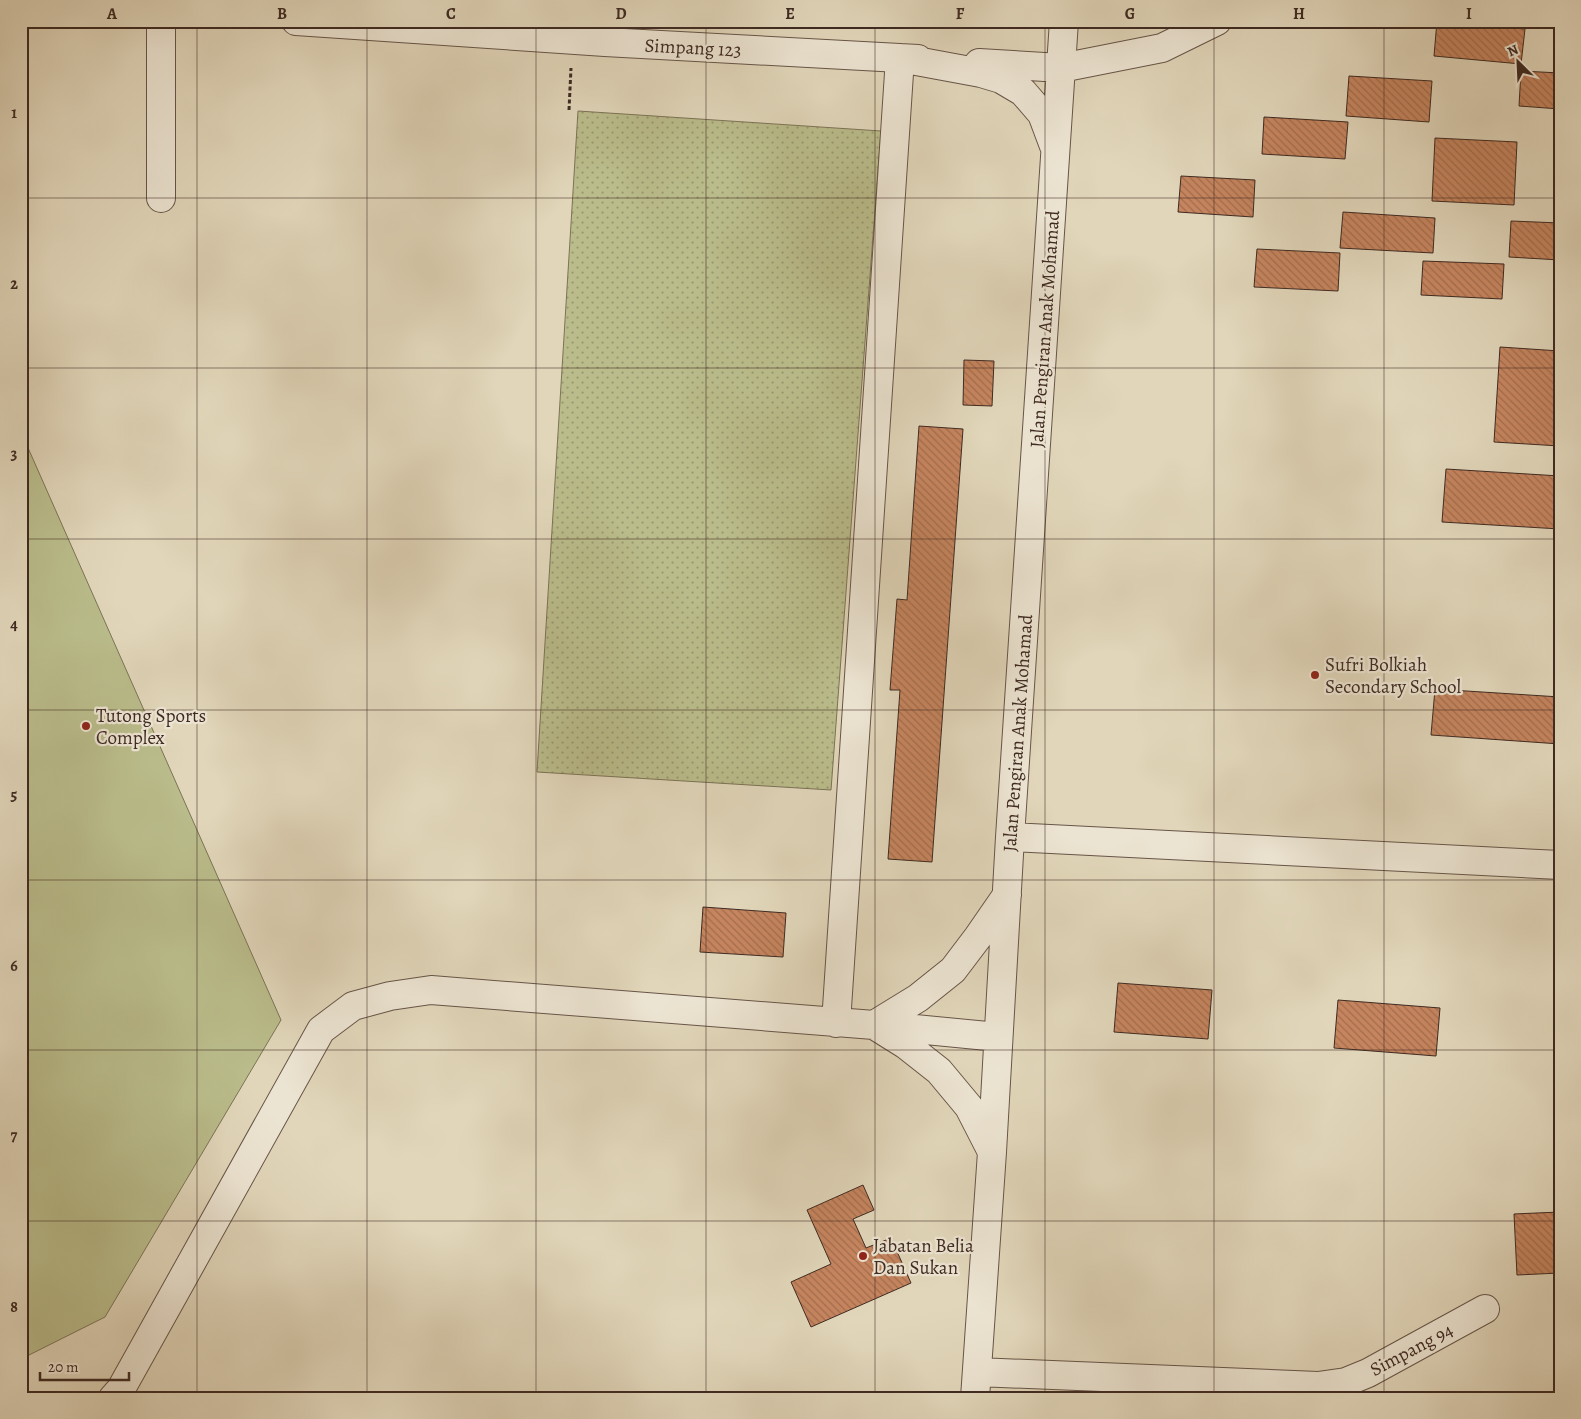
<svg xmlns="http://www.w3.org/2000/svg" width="1581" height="1419" font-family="Alegreya,serif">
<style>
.green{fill:#babc8b;stroke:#7c7356}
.park{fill:url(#park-dots);stroke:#7c7356}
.building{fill:url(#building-back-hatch);stroke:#3e2a22}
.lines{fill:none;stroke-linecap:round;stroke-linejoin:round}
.minor-casing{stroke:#675548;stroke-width:30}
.path{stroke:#3e2a22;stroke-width:3;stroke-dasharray:4 2.5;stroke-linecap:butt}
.minor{stroke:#ece4d2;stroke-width:28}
.grid{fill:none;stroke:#3e2a22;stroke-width:1;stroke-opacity:0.55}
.poi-dot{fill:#8f2418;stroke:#ece4d2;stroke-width:2}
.labels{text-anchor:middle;stroke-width:4.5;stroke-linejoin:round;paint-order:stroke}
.street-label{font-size:19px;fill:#3e2a22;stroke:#ece4d2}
.poi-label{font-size:19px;fill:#3e2a22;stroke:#ece4d2;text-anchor:start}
.neatline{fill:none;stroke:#3e2a22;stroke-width:2}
.grid-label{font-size:16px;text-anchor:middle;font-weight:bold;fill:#3e2a22}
</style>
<defs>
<pattern id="park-dots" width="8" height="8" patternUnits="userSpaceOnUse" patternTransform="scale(1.25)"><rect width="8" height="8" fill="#babc8b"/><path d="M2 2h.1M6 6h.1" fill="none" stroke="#999971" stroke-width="1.8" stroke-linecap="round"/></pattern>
<pattern id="building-back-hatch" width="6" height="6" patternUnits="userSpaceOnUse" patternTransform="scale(1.25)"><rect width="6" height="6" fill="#c6855f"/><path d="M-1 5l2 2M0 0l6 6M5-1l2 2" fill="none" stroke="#a26d4e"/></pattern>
</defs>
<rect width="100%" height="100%" fill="#e1d6ba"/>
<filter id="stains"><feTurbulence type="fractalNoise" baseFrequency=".004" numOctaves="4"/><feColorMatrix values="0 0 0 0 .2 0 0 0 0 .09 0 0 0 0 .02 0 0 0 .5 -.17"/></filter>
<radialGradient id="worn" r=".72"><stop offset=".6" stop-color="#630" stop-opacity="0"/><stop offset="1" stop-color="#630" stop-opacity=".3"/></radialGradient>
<!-- green -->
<path class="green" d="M21 432 281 1020 105 1317 21 1359Z"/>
<!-- park -->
<path class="park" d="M578 111 881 131 831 790 537 772Z"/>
<!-- building -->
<path class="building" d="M1437 21 1525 29 1521 64 1434 56Z
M1521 71 1560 73V109L1519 106Z
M1349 76 1432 81 1429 122 1346 116Z
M1264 117 1348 122 1345 159 1262 154Z
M1435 138 1517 142 1514 205 1432 201Z
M1181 176 1255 180 1253 217 1178 212Z
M1343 212 1435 218 1433 253 1340 248Z
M1511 221 1560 223V260L1509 257Z
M1257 249 1340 253 1338 291 1254 287Z
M1423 261 1504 264 1502 299 1421 295Z
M1500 347 1560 351V446L1494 442Z
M964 360 994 361 992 406 963 405Z
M919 426 963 429 932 862 888 859 900 690H890L897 599 907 600Z
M1446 469 1560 476V529L1442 522Z
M1435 689 1560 697V744L1431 735Z
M703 907 786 913 783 957 700 952Z
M1118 983 1212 990 1208 1039 1114 1032Z
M1338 1000 1440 1008 1436 1056 1334 1048Z
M863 1185 874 1210 853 1219 866 1248 891 1238 911 1283 811 1327 791 1282 831 1264 807 1210Z
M1560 1212V1273L1517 1275 1514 1214Z"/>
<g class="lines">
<defs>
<path id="minor" d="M161 21V198
M296 21 605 42 918 59
M979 63 1061 68 1162 48 1217 21
M1010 837 1560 865
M836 1023 900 58 981 73 1001 79 1023 92 1042 114 1054 146
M991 1150 969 1107 939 1071 906 1045 874 1025 918 998 953 970 978 937 1007 895
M977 1372 1318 1386 1346 1382 1368 1373 1485 1309
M113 1398 121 1389 321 1030 353 1006 390 996 431 990 874 1025 998 1037
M975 1398 992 1152 1010 837 1064 21"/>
</defs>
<!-- minor casing -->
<use href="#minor" class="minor-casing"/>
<!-- path -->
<path class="path" d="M569 110 571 68"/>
<!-- minor -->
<use href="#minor" class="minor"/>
</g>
<!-- grid -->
<path class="grid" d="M197 21V1398M367 21V1398M536 21V1398M706 21V1398M875 21V1398M1045 21V1398M1214 21V1398M1384 21V1398M21 198H1560M21 368H1560M21 539H1560M21 710H1560M21 880H1560M21 1050H1560M21 1221H1560"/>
<!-- markers -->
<g class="poi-dot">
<circle cx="1315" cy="675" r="5"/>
<circle cx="86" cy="726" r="5"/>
<circle cx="863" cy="1256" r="5"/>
</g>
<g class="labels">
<!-- street labels -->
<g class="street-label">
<text transform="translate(693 47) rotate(3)" y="7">Simpang 123</text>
<text transform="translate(1044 329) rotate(-86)" y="7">Jalan Pengiran Anak Mohamad</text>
<text transform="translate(1017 733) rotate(-86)" y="7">Jalan Pengiran Anak Mohamad</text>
<text transform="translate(1411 1349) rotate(-28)" y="7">Simpang 94</text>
</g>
<!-- poi labels -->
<g class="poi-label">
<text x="1325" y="671">Sufri Bolkiah<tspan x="1325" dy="22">Secondary School</tspan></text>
<text x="96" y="722">Tutong Sports<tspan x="96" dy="22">Complex</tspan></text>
<text x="873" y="1252">Jabatan Belia<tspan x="873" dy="22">Dan Sukan</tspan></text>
</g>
</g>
<!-- margin -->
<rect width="1581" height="1419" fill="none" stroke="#e1d6ba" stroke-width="55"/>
<!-- north arrow -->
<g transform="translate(1518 62) rotate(336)" stroke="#ece4d2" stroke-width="4" paint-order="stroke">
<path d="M0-4L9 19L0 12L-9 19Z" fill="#3e2a22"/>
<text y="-8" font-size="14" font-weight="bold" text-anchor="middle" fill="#3e2a22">N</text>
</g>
<!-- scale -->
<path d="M40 1372v8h89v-8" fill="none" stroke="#3e2a22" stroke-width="2.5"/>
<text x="48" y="1372" font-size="15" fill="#3e2a22" stroke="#ece4d2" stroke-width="4" paint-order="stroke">20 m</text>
<rect x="28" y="28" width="1526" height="1364" class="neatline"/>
<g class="grid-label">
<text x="112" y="19">A</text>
<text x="282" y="19">B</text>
<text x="451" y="19">C</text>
<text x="621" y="19">D</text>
<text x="790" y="19">E</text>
<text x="960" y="19">F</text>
<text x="1130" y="19">G</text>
<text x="1299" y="19">H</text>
<text x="1469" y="19">I</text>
<text x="14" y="118">1</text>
<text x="14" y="289">2</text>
<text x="14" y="459">3</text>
<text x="14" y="630">4</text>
<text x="14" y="800">5</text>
<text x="14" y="971">6</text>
<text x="14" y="1141">7</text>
<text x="14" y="1312">8</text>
</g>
<rect width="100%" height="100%" filter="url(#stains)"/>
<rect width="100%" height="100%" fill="url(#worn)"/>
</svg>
